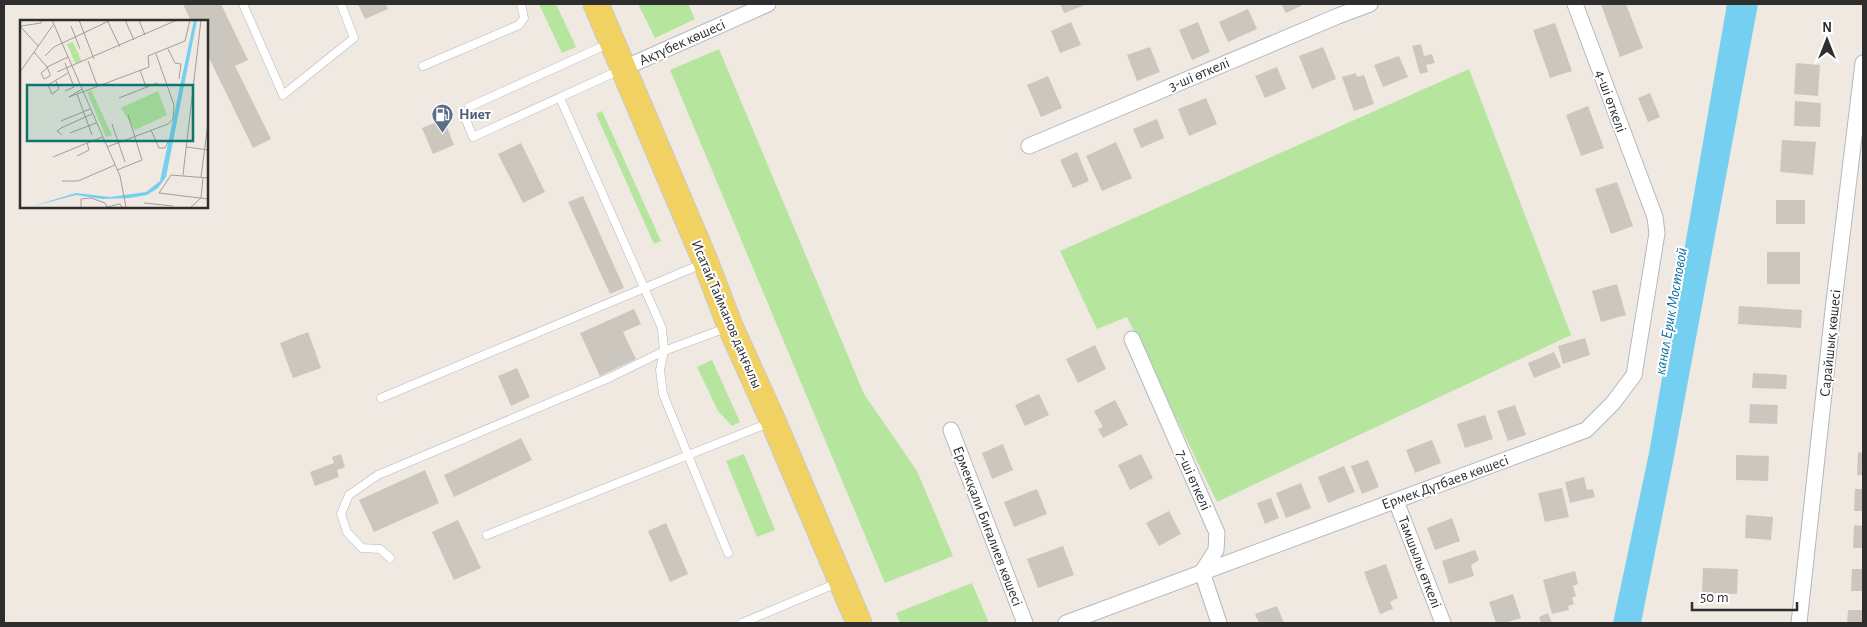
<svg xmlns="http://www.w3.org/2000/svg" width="1867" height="627" font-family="'Alegreya Sans',sans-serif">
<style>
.green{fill:#b6e59e}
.water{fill:#75cff0}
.building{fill:#cbc7bf}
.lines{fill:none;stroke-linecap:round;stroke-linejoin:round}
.lane-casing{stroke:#b4b7c1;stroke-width:9}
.street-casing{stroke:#b4b7c1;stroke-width:17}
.primary-casing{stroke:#c9c9c9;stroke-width:27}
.lane{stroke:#fff;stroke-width:8}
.street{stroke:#fff;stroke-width:15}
.primary{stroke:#f2d163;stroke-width:25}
.labels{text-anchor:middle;stroke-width:4;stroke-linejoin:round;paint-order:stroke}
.street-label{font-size:15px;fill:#2e2e2e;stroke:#fff}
.service-label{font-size:15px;font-weight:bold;fill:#4e5e75;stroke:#fff;text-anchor:start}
.water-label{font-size:16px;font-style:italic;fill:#0d6fa3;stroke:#fff}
.inset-road{fill:none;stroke:#a29e99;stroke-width:1}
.view{fill:#0f766e;fill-opacity:0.15;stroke:#0f766e;stroke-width:2.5}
.inset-edge{fill:none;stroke:#2e2e2e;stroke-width:2.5}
</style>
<rect width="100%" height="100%" fill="#efe9e1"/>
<!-- green -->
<path class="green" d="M539 4H556L576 47 562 53Z
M638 4H688L695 19 655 38Z
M719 49 864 394 917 471 953 556 885 583 670 70Z
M1469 69 1571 335 1217 502 1127 317 1097 329 1060 251Z
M602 111 661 241 654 244 596 114Z
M712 360 740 422 732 426 718 411 697 367Z
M744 454 775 530 757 537 726 461Z
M972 583 989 623H900L896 613Z"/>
<!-- water -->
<path class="water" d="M1727 4H1758L1673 462 1641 623H1613L1649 453Z"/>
<!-- building -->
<path class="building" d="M183 4H221L248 60 235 66 271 139 253 148 206 52V21H191Z
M358 4H386L388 9 365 19Z
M1060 4H1084L1085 5 1064 13Z
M1281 4H1305L1286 13Z
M1601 4H1626L1643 48 1620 57Z
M1248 9 1257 29 1228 42 1219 22Z
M1071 22 1081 45 1060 53 1051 31Z
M1198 22 1210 52 1192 60 1179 30Z
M1555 23 1572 71 1550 78 1533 30Z
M1421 44 1424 56 1432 54 1435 63 1426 65 1428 72 1420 74 1412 46Z
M1150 47 1160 72 1137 81 1127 55Z
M1323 47 1336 79 1312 89 1299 56Z
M1399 56 1408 77 1383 87 1374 65Z
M1796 63 1820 65 1818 96 1794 94Z
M1277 67 1286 89 1265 98 1255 76Z
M1356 73 1357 77 1364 75 1374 104 1354 111 1342 77Z
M1048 76 1062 108 1041 117 1027 85Z
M1650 93 1660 117 1648 122 1638 98Z
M1206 98 1217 124 1189 136 1178 109Z
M1795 101 1821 103 1820 127 1794 126Z
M1588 106 1604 148 1581 156 1566 115Z
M444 119 454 145 433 154 422 128Z
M1157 119 1164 138 1141 148 1133 129Z
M1782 140 1816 142 1813 175 1780 172Z
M1116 142 1132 178 1102 191 1086 156Z
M521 143 545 192 523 203 498 154Z
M1077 152 1089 181 1073 188 1060 160Z
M1617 182 1633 226 1611 234 1595 189Z
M583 196 624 288 610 294 568 202Z
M1776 200H1805V224H1776Z
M1767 252H1800V284H1767Z
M1617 284 1626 315 1601 322 1592 291Z
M1739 306 1802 310 1801 328 1738 324Z
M634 309 641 324 623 332 636 359 600 376 580 333Z
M308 332 321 368 293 378 280 343Z
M1585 338 1590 355 1563 364 1558 346Z
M1095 345 1106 369 1078 383 1066 359Z
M1554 352 1561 367 1534 378 1528 363Z
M517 368 530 397 511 406 498 376Z
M1753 373 1787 375 1786 389 1752 388Z
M1039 394 1049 415 1025 426 1015 405Z
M1115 400 1128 425 1103 438 1098 429 1103 427 1094 411Z
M1750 404 1778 405 1777 424 1749 423Z
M1515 405 1526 435 1508 441 1497 411Z
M1485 415 1493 439 1465 448 1457 424Z
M521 438 532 460 454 497 444 475Z
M1432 440 1441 463 1415 473 1406 450Z
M1003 444 1013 470 992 479 982 453Z
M1858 452 1863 453V475H1857Z
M341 454 345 467 337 470 339 477 315 486 310 472 334 463 332 457Z
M1141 454 1153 478 1130 490 1118 465Z
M1736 455 1769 456 1768 481 1736 480Z
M1368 460 1379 487 1362 494 1351 466Z
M1344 466 1355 492 1328 503 1318 477Z
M425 470 439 503 374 532 359 500Z
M1584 477 1587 490 1593 489 1595 497 1570 503 1565 482Z
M1301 483 1311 508 1286 518 1276 493Z
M1562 488 1569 517 1545 522 1538 493Z
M1037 489 1047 514 1014 527 1004 502Z
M1855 489H1863V511H1854Z
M1271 498 1279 518 1265 524 1257 503Z
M1169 511 1181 534 1159 546 1146 523Z
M1746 515 1773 517 1771 540 1745 538Z
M1452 518 1460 541 1435 550 1427 528Z
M458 520 481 568 454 580 432 532Z
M666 523 688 574 670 582 648 531Z
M1854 525 1863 526V548H1853Z
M1063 546 1074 575 1038 588 1027 559Z
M1475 550 1479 560 1471 565 1474 576 1449 584 1442 561Z
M1386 564 1398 598 1390 602 1393 609 1380 614 1364 572Z
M1703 568 1738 569 1737 594 1702 593Z
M1852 569H1863V591H1851Z
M1575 571 1578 584 1573 586 1576 596 1572 598 1574 604 1568 606 1569 610 1552 614 1543 580Z
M1513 594 1521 618 1504 623H1496L1489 602Z
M1277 606 1284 623H1259L1255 614Z
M1848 610H1863V623H1847Z
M1548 613 1552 623H1541L1539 617Z"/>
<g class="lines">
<defs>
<path id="lane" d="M243 4 283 95 354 38 341 4
M608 44 469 107 466 120 473 137 620 70
M423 66 519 25 524 18 521 4
M560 98 662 328 664 351 660 370 663 394 728 553
M381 398 702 264
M487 535 769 423
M390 558 380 549 362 548 347 532 341 514 349 495 378 475 611 377 664 351 726 328
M742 623 837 583"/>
<path id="street" d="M624 68 768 4
M1029 146 1338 16 1370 4
M1132 339 1217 533 1216 550 1202 572 1219 623
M951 430 1025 623
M1396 501 1443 623
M1066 623 1586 430 1613 403 1634 375 1657 233 1655 217 1575 4
M1799 623 1833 310 1863 63"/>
<path id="primary" d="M596 4 706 263 730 326 773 421 859 623"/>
</defs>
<!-- lane casing -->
<use href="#lane" class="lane-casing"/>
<!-- street casing -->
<use href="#street" class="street-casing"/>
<!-- primary casing -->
<use href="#primary" class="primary-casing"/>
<!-- lane -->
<use href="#lane" class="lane"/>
<!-- street -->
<use href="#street" class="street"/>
<!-- primary -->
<use href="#primary" class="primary"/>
</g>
<!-- icons -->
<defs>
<symbol id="fuel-pin" viewBox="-11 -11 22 30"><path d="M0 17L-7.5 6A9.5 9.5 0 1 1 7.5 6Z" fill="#5c6f8a" stroke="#fff"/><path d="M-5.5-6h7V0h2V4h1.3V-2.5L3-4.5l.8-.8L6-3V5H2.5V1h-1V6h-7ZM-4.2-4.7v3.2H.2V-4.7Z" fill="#fff"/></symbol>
</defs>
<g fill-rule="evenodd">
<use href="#fuel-pin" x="430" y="102" width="25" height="34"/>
</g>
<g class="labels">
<!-- street labels -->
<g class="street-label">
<text transform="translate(682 42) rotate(-24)" y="5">Ақтүбек көшесi</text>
<text transform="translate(1199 74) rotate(-23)" y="5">3-шi өткелi</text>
<text transform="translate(1611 101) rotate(70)" y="5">4-шi өткелi</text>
<text transform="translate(727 314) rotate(67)" y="5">Исатай Тайманов даңғылы</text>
<text transform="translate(1830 343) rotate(-84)" y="5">Сарайшық көшесі</text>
<text transform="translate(1194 480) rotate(66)" y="5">7-шi өткелi</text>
<text transform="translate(1445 482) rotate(-20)" y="5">Ермек Дүтбаев көшесi</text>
<text transform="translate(988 526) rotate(69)" y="5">Ермекқали Биғалиев көшесі</text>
<text transform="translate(1420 562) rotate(69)" y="5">Тамшылы өткелі</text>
</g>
<!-- service labels -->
<g class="service-label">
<text x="459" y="119">Ниет</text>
</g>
<!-- water labels -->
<g class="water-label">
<text transform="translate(1670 311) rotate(-80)" y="6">канал Ерик Мостовой</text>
</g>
</g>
<!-- overview -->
<g transform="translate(20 20)">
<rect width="188" height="188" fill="#efe9e1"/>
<path d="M53 22 62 42 55 43 47 24ZM71 70 92 115 86 117 67 72ZM138 71 147 95 115 110 101 88Z" fill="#b6e59e"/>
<path d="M174 0H177L146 157 138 168 127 175 109 178 82 179 56 175 10 187 56 173 90 177 126 172 140 161Z" fill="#75cff0"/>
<path class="inset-road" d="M32 0 100 156 106 187M59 0 74 39M105 0 114 20M119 0 125 15M88 2 100 27M0 6 18 26M1 6 21 3 22 0M51 6 60 29M148 29 155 43 161 44 159 59M14 32 27 47 48 37M25 36 34 27 91 0M68 41 77 65M27 47 30 54V56L24 59 21 53 27 48M120 50 126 67M0 52 33 5M37 52 157 0M36 61 39 69 32 74 28 65 48 53M62 69 49 77 129 47 128 36 165 21 170 0M45 71 54 67 45 43M57 74 72 115M99 78 137 63M41 101 70 89M92 104 105 142M131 110 139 128H145L148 122M50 113 76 103M42 115 37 111 41 108 72 94M87 127 148 104 153 99 154 85 136 34M167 127 188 130M57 136 69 130 67 123M33 137 82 117M97 150 122 140 108 95M163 155 181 0M181 157 188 103M188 158 151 155 139 173 188 179M42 161H58L95 145M124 183 153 186M61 187V179L71 178 85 183 87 187M87 187 100 184 102 187M171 187 181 178 183 158"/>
<path class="view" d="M7 65H173V121H7Z"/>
<rect width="188" height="188" class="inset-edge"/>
</g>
<!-- border -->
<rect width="1867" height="627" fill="none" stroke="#2e2e2e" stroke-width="10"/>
<!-- north arrow -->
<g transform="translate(1827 40)" stroke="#ffffff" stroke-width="4" paint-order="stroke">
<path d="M0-4L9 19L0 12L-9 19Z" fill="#2e2e2e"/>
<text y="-8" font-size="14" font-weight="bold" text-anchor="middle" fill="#2e2e2e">N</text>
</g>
<!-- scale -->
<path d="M1692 602v8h105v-8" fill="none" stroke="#2e2e2e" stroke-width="2.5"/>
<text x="1700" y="602" font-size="15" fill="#2e2e2e" stroke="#ffffff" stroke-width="4" paint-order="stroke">50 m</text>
</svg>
